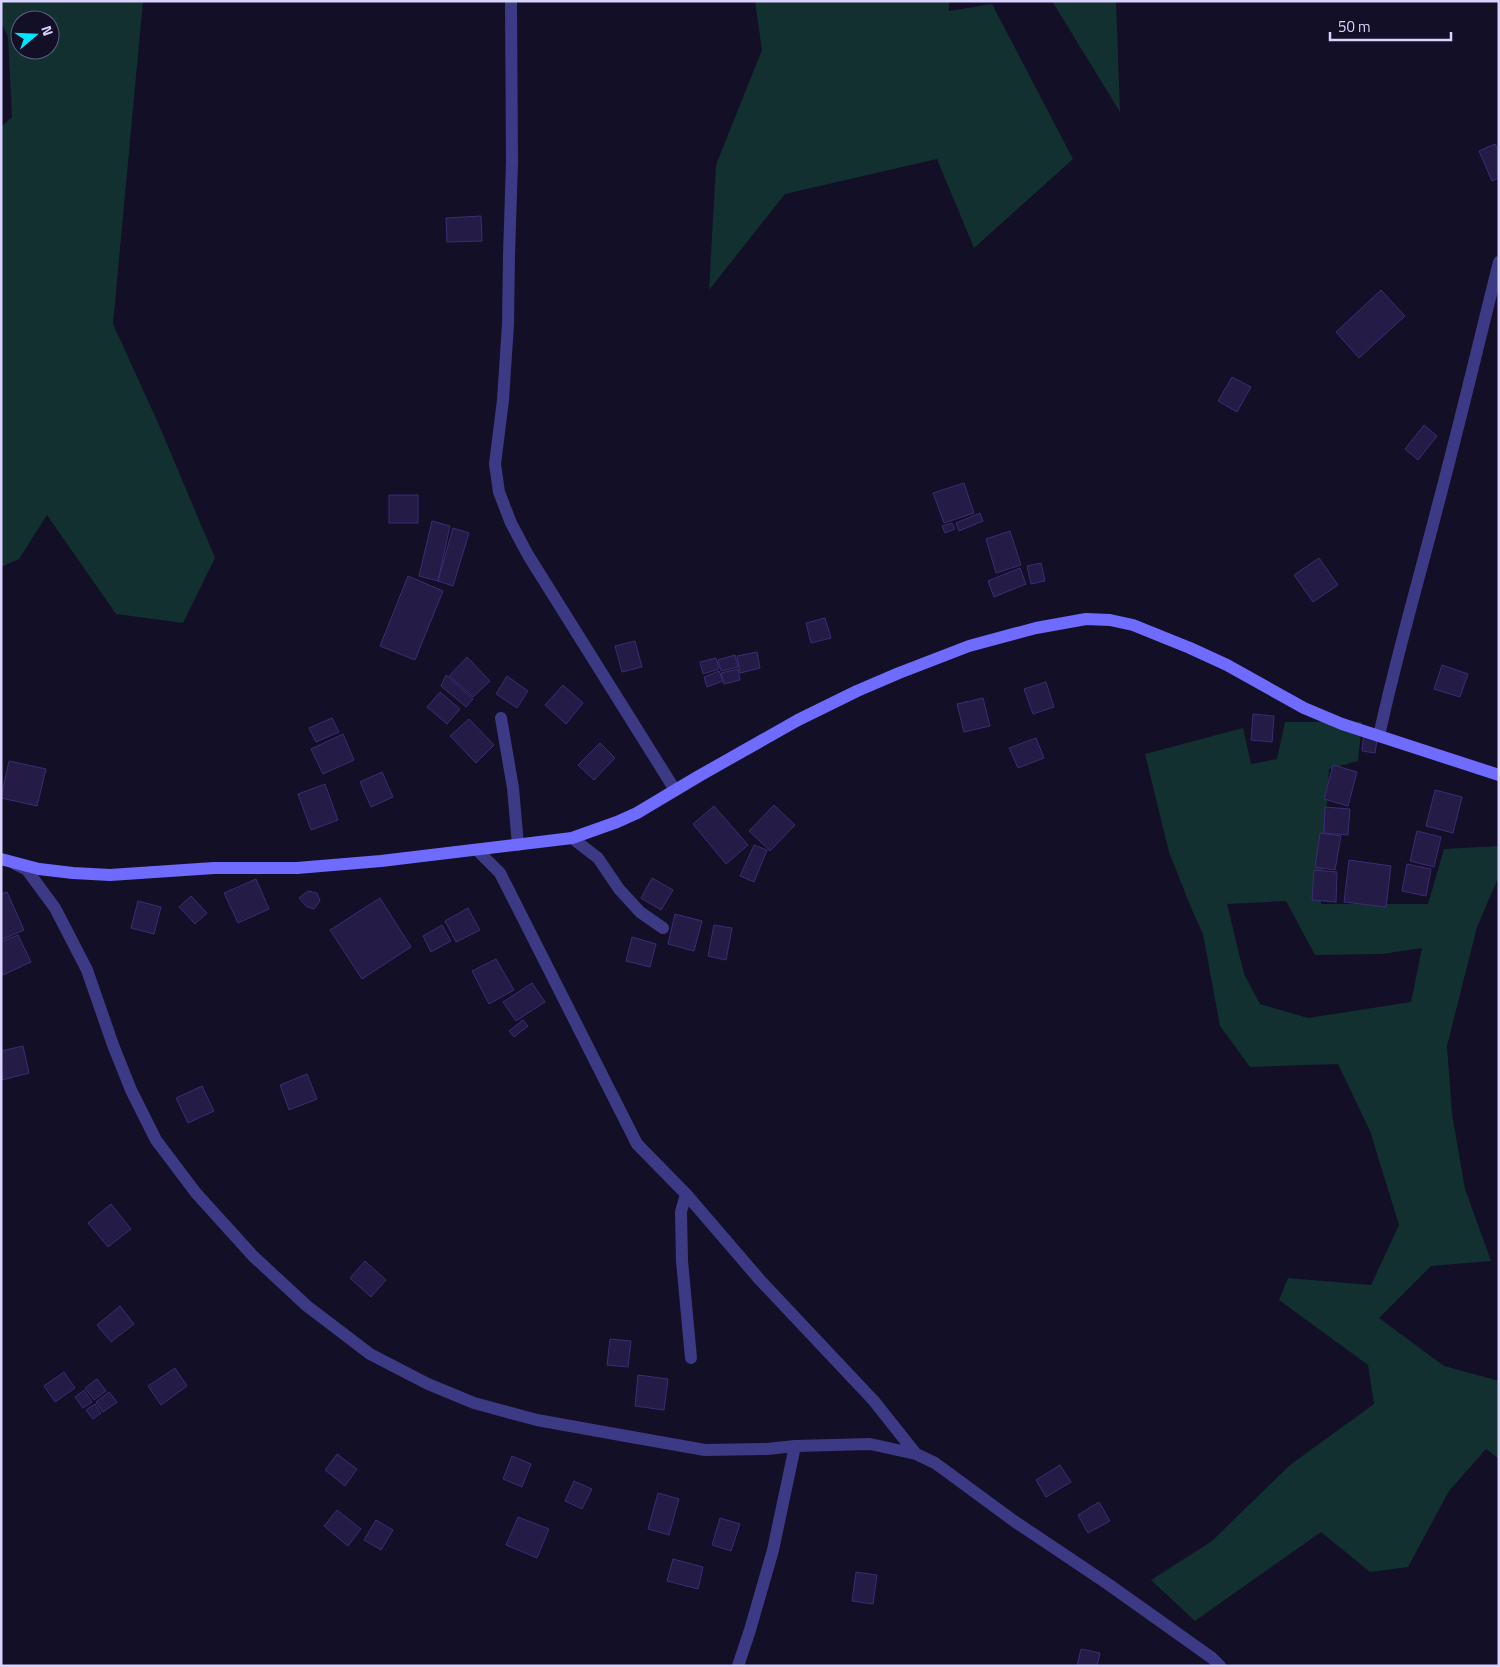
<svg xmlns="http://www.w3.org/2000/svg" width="1500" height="1667" font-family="'Titillium Web',sans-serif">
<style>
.green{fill:#12302f;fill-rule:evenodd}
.building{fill:#241b47;stroke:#3b2d73}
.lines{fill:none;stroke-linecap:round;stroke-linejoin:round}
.street{stroke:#3d3a85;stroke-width:12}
.secondary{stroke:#6f6bff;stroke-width:12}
</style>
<rect width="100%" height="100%" fill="#130f26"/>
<!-- green -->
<path class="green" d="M1 1H143L113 324 159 425 215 558 183 623 116 614 47 515 19 559 1 567V127L12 117 8 37 1 22ZM20 20H50V50H20Z
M755 1H949V11L992 4 1073 159 974 248 937 159 785 194 709 290 716 165 762 50Z
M1052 1H1116L1120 112Z
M1285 722H1362L1358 761 1329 769 1321 904H1428L1444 849 1499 846V876L1477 927 1447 1046 1452 1114 1465 1189 1491 1261 1431 1266 1379 1318 1444 1366 1499 1381V1459L1486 1449 1449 1491 1408 1567 1370 1572 1321 1532 1195 1621 1151 1580 1212 1541 1290 1465 1374 1404 1368 1365 1279 1300 1288 1278 1371 1285 1399 1225 1370 1131 1338 1064 1250 1067 1220 1026 1203 934 1192 910 1169 852 1145 754 1243 728 1251 764 1277 759ZM1286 901 1315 955 1382 954 1422 948 1411 1002 1308 1018 1260 1004 1244 974 1227 904Z"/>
<!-- building -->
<path class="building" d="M1495 144 1499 152V178L1492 181 1479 151Z
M481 216 482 241 447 242 446 218Z
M1381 290 1405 316 1359 358 1336 332Z
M1232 377 1251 387 1237 412 1218 401Z
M1424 425 1437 436 1418 460 1405 449Z
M964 483 974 513 944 523 933 493Z
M389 495H418V523H389Z
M980 513 983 521 959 531 956 523Z
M432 521 450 526 438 581 419 576Z
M952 523 955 529 945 533 942 526Z
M453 528 469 533 453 586 438 581Z
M1010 531 1021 565 996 573 986 539Z
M1319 558 1338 585 1313 602 1294 575Z
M1041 563 1045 581 1031 584 1027 566Z
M1020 568 1026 584 994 597 988 581Z
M408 576 443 591 415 660 380 646Z
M825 618 831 638 811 643 806 623Z
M635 641 642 667 622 672 615 646Z
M757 652 760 668 740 673 737 656Z
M735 655 738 667 721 671 718 660Z
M467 657 490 681 473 697 449 676Z
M716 658 719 669 703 674 700 662Z
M1442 665 1468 674 1460 697 1434 689Z
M738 669 740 680 724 684 721 673Z
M719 671 723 681 707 687 704 677Z
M446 675 473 699 466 707 441 686Z
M507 676 528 691 517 708 496 694Z
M1046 682 1054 707 1033 714 1024 689Z
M563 685 583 703 566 724 545 705Z
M440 692 460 709 447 724 427 707Z
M983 698 990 726 964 732 957 704Z
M1253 714 1274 716 1272 742 1251 740Z
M332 718 339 732 316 742 309 728Z
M469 719 494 745 476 763 450 736Z
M1364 732 1378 734 1375 753 1362 751Z
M343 734 354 760 323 774 311 749Z
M1036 738 1044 758 1018 768 1009 748Z
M600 743 615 758 594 780 578 765Z
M9 761 46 769 37 806 1 798Z
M1333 765 1357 772 1348 806 1324 799Z
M382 772 393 797 371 807 360 782Z
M325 784 338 820 311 830 298 794Z
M1435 790 1462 797 1453 833 1426 826Z
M774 805 795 825 770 851 749 831Z
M714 806 748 845 726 864 693 824Z
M1325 807 1350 809 1348 835 1324 833Z
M1417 831 1441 837 1434 867 1410 861Z
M1320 833 1341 836 1335 870 1315 867Z
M754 845 767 850 754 882 740 876Z
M1349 860 1391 866 1386 907 1344 902Z
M1407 864 1431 869 1426 896 1402 891Z
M1314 870 1337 872 1336 902 1312 900Z
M652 878 673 890 661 910 641 898Z
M256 879 269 909 238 923 224 893Z
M308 891 317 893 320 901 314 909 307 907 299 898Z
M7 892 24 930 1 940V894Z
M191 896 207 913 195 924 179 907Z
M380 898 411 947 362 979 330 930Z
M138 901 161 907 154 934 131 928Z
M468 908 480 930 456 942 445 921Z
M675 914 702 921 694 951 668 944Z
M442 925 451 941 431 952 423 936Z
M714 925 732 928 726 960 708 956Z
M18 935 31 962 3 975 1 970V942Z
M632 937 656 944 650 967 626 961Z
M496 959 514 990 489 1004 472 971Z
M532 983 545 1002 516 1021 503 1002Z
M523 1020 528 1026 514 1037 509 1031Z
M23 1046 29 1073 2 1080 1 1051Z
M307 1074 317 1099 289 1110 280 1085Z
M202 1086 214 1111 188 1123 176 1098Z
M111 1204 131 1229 108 1247 88 1223Z
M365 1261 386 1280 371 1297 350 1278Z
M120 1306 134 1324 111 1342 97 1325Z
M610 1339 631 1341 628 1367 607 1365Z
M175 1368 187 1386 161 1405 148 1386Z
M64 1372 75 1388 55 1402 44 1386Z
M638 1375 668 1379 664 1410 635 1406Z
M97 1379 106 1391 94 1400 85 1388Z
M84 1390 92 1402 83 1408 75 1397Z
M109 1392 117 1402 103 1412 96 1402Z
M95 1404 101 1413 93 1419 86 1410Z
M337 1454 357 1469 345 1486 325 1470Z
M512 1456 531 1464 522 1487 503 1479Z
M1060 1465 1071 1482 1046 1497 1036 1480Z
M574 1481 592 1489 582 1509 565 1501Z
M658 1493 679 1499 669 1535 648 1529Z
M1099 1502 1110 1521 1088 1533 1078 1515Z
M337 1510 361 1529 348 1546 324 1526Z
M518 1517 549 1529 537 1558 506 1545Z
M720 1518 740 1524 731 1551 712 1545Z
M376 1520 393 1530 381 1550 364 1540Z
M673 1559 703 1567 698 1589 667 1581Z
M856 1572 877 1575 873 1604 852 1601Z
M1081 1649 1100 1653 1097 1666H1077Z"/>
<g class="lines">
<!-- street -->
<path class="street" d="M511 1 512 162 509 255 508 324 503 400 495 464 499 492 511 523 528 555 675 790
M501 718 513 788 518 845
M1379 736C1396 657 1419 579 1439 501 1460 422 1479 342 1499 262
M572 838 598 858 619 889 640 912 663 928
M477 850 500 873 637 1144 686 1194 760 1280 874 1401 916 1454
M15 864 27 870 55 908 87 970 113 1045 131 1090 156 1140 196 1193 253 1256 307 1306 370 1354 428 1384 474 1403 537 1420 626 1436 705 1450 767 1449 795 1446 870 1444 916 1454 935 1463 1014 1521 1108 1584 1212 1658 1220 1666
M686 1194 681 1212 682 1261 691 1358
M738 1666 750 1630 773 1550 795 1446"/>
<!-- secondary -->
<path class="secondary" d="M1 859 39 869 73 873 110 875 214 868H297L381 861 572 838 617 822 637 813 699 776 798 720 857 691 899 673 969 646 1036 628 1086 619 1110 620 1133 625 1190 648 1227 665 1304 708 1342 724 1499 775"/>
</g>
<!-- border -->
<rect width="1500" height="1667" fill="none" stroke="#d9d4ff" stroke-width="5"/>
<!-- north arrow -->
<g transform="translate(35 35) rotate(71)"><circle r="24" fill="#130f26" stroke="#625e7d"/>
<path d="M0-4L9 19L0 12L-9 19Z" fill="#00e5ff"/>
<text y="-8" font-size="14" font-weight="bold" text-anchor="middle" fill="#d9d4ff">N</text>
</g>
<!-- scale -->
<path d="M1330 32v8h121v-8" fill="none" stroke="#d9d4ff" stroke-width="2.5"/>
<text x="1338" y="32" font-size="15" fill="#d9d4ff" stroke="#130f26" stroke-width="4" paint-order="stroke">50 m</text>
</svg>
